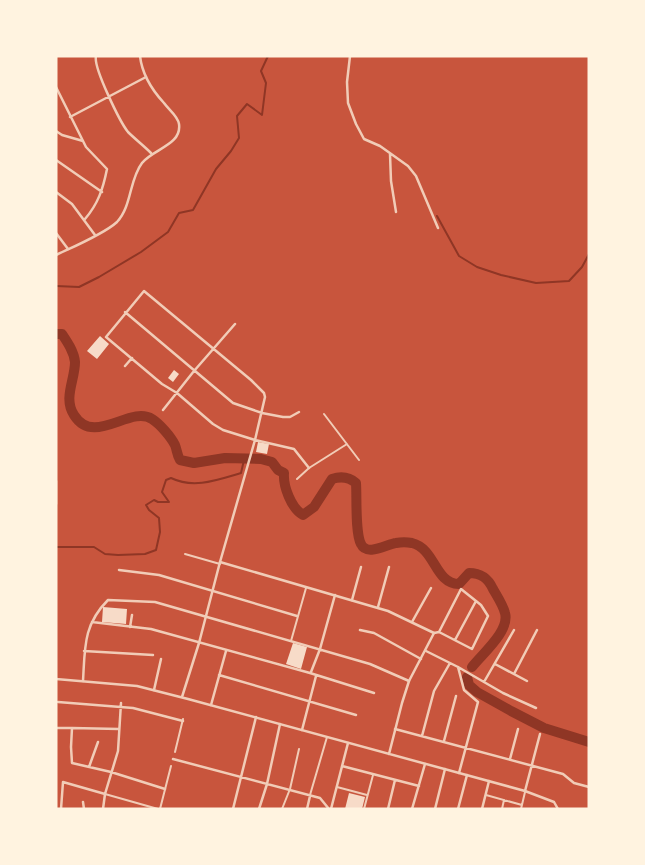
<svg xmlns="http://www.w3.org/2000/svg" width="645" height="865" font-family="Rubik,sans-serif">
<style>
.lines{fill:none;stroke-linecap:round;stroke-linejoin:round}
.stream{stroke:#8f3625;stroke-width:2}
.river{stroke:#8f3625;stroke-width:10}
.building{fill:#f7dbc8}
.pedestrian{stroke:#f1ccb7;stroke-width:2}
.minor{stroke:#f1ccb7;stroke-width:2.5}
.tertiary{stroke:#f1ccb7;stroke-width:2.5}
</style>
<rect width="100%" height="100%" fill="#c8553d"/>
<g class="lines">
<!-- stream -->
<path class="stream" d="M437 216 459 256 477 267 501 275 536 283 569 281 582 267 589 254
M56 286 79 287 99 277 141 252 168 232 179 213 193 210 216 169 231 151 239 138 237 116 247 104 262 115 266 83 261 71 268 56
M56 547H94L105 554 118 555 145 554 156 550 160 532 159 518 149 510 146 505 154 500 158 502H169L162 492 166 480 171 478C194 489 217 480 241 473L244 460"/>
<!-- river -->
<path class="river" d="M56 334H62C68 343 74 352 75 362 75 380 63 398 74 415 94 447 130 405 152 419 160 424 171 437 175 445 177 450 177 455 180 460L194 463 225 458 261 459 272 462 278 470 284 473C283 486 291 508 303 515L314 507 332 479C341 476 349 477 356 483 357 497 355 533 361 544 367 557 387 544 396 543 401 542 407 542 412 543 436 549 434 583 459 584L469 573C481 573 488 578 493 589 497 596 503 605 505 613 510 631 482 654 472 667
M467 677 469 685 477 692 511 711 544 728 589 742"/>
</g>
<!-- building -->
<path class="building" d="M100 336 109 344 97 359 87 351Z
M174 370 179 374 173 382 168 378Z
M258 442 269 444 267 454 256 452Z
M103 607 127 609 126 624 102 622Z
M293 643 307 647 301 669 286 664Z
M349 793 365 797 362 809H345Z"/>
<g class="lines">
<!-- pedestrian -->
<path class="pedestrian" d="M324 414 359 460
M297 479 309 468 347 444
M185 554 220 564
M291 641 306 588
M175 752 183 719
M337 787 367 795
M105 794 158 809
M310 795 327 737
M486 795 522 805
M160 809 171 766
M282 809 290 789 299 749
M364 809 373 775
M502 809 504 800
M521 809 525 792"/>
<!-- minor -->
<path class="minor" d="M96 56C93 67 120 122 128 132 135 139 144 146 151 153
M350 56 347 82 348 103 356 124 364 139 380 146 408 166 416 176 438 228
M56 87 86 147 107 169C103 189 98 204 85 219
M70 117 146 77
M56 131 62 135 83 141
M390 154 391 181 396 212
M56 160 102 192
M56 192 72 204 95 235
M56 233 68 249
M125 312 233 403 262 413 283 417H290L299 412
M125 366 132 358
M163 410 194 371 235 324
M220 562 255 440 265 397 264 393 251 380 144 291 106 337 162 384 177 393 213 424 223 430 255 440 294 449 309 468
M119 570 159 575 297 616
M352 600 361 567
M378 607 389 567
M92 622 151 629 310 673 374 693
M412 622 431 588
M130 627 132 615
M360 630 374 633 421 659
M434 633 439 632 472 649 488 616 481 605 461 589 439 632
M455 640 476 601
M84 651 153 655
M426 651 458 667 503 693 536 708
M495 664 527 681
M458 667 464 690 478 702 459 773
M311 672 320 649 335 595
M514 674 537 630
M219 675 356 715
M83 681C85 648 83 625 108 600L155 602 370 664 409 681
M484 682 514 630
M154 690 161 659
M58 702 133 708 183 721
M211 705 226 651
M56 728H72
M119 729 72 728 71 747 72 763 111 772 165 789
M395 729 563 774 574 783 589 787
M302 730 316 676
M422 736 434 691 450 663
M444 741 456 696
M173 759 320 798 329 809
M510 759 518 729
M342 766 419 786
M89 767 98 742
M525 791 540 734
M83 802 84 809
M61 809 63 782 105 794
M103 809 105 794 118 751 121 703
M233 809 256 717
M259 809 267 784 280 724
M307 809 310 796
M331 809 348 743
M388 809 395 780
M412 809 425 764
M435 809 445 769
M458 809 467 775
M482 809 489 781"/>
<!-- tertiary -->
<path class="tertiary" d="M56 255C73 247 104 234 117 222 132 206 129 180 142 163 153 149 182 145 179 124 178 116 169 110 164 103 152 90 142 74 140 56
M56 481V504
M56 679 137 686 188 699 525 791 554 802 558 809
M182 697 199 643 220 562 388 611 434 633 409 681 402 703 389 754"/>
</g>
<!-- border -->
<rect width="645" height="865" fill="none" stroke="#fff3e0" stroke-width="115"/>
</svg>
